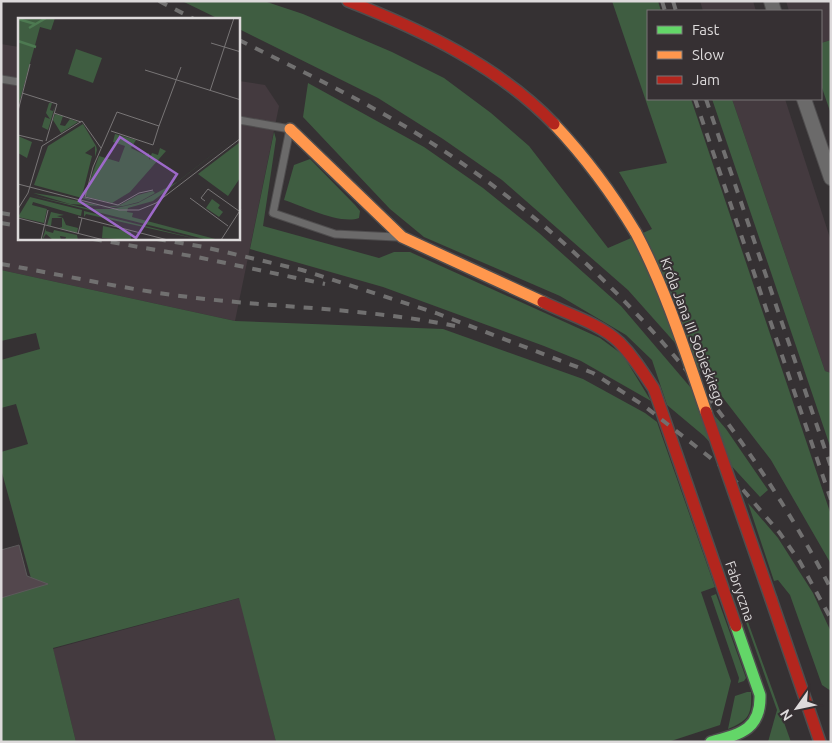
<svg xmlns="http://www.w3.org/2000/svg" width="832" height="743" font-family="Ubuntu,sans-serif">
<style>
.built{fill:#443a3f}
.green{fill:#3f5d41}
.building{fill:#53474d;stroke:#5c5a5b}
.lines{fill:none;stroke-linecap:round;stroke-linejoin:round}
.lane-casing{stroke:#4f4d4e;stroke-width:9}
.street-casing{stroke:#4f4d4e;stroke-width:16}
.fast-casing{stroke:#4f4d4e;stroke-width:14}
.slow-casing{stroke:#4f4d4e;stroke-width:14}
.jam-casing{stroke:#4f4d4e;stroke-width:14}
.lane{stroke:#6b6a6a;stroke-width:7}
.street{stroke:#6b6a6a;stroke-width:14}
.fast{stroke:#63d668;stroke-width:11}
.slow{stroke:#ff974d;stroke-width:11}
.jam{stroke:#b3261e;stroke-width:11}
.rail{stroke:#717070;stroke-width:4;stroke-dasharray:9 9;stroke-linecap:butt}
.slow-bridge-casing{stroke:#4f4d4e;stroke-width:14;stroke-linecap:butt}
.jam-bridge-casing{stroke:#4f4d4e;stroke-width:14;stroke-linecap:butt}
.slow-bridge{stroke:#ff974d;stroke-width:11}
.jam-bridge{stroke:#b3261e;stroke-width:11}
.labels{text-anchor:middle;stroke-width:4;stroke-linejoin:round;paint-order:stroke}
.street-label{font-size:14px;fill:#dddadb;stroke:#363033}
.inset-river{fill:none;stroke:#4d7951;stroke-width:2.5}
.inset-road{fill:none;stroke:#787576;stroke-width:1}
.view{fill:#9d69c9;fill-opacity:0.15;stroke:#9d69c9;stroke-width:2.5}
.inset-edge{fill:none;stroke:#dddadb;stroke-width:2.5}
</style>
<rect width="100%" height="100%" fill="#353133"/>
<!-- built -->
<path class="built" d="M700 1H753L756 11H703Z
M786 1H831V40L821 43V11H789Z
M1 44 19 47V239H239V81L265 85 279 106 235 321 1 270Z
M732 99H785L831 241V373L825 371Z
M240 598 276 742H76L53 649Z"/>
<!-- green -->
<path class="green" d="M182 1H264L303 14 392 52 444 78 491 113 529 146 608 248 652 229 619 172 667 163 612 1H658L661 11H648V99H691L831 515V564L771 460 717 390 628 290 502 180 443 139 378 98 239 29V19H219Z
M831 40V114L821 85V43Z
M308 83 424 147 483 188 539 233 621 306 726 429 768 490 760 497 704 436 667 405 652 360 626 335 560 296 424 237 390 209 303 117Z
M712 99H732L825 371 831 373V449Z
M274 132 276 139 263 226 379 258 394 252H410L600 338 623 355 651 401 581 361 544 346 383 287 250 249Z
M310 159 355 205 360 211 359 218C340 225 303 206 284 200L294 165Z
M1 270 235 321 443 329 583 379 645 413 657 422 715 587 701 592 731 681 720 725 668 742H276L239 598 53 648 76 742H1V591L32 582 1 469V452L28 444 16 404 1 408V360L40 349 36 333 1 341Z
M748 503 778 538 813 593 831 632V691L822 685 790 595 778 580 774 581Z
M716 594 746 678 744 681 738 683 739 678 711 596Z
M743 608 791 742H768L777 710 743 614Z
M747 692H751C752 715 749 720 728 729L735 696Z"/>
<!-- building -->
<path class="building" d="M19 545 27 576 48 584 1 598V550Z"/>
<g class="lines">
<defs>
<path id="lane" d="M1 79 19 82
M239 120 290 129 273 213 335 234 396 237"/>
<path id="street" d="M771 1 774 11
M804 99 831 178"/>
<path id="fast" d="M711 742C740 734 761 730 760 695L736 626"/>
<path id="slow" d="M554 124C586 158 612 193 636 233
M290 129 402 237 543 302"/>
<path id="jam" d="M348 1C422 30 498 66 554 124
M543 302C567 314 599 323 619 342 633 356 643 372 654 389L736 626
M771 599 820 742"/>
</defs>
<!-- lane casing -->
<use href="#lane" class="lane-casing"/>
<!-- street casing -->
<use href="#street" class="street-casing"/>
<!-- fast casing -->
<use href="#fast" class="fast-casing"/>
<!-- slow casing -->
<use href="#slow" class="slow-casing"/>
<!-- jam casing -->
<use href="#jam" class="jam-casing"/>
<!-- lane -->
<use href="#lane" class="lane"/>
<!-- street -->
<use href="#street" class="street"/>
<!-- fast -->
<use href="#fast" class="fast"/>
<!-- slow -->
<use href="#slow" class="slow"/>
<!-- jam -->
<use href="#jam" class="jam"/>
<!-- rail -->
<path class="rail" d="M159 1 194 19
M662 1 665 11
M673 1 676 11
M239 40C293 67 348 93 401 124 586 234 732 399 831 589
M695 99 831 500
M706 99 831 467
M1 213 19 216
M1 223 19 226
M93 239 197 257 325 284
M157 239 204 247 302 270 436 313 593 373 643 405 726 470 779 532 800 562 831 619
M1 264C58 274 115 287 173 295 267 308 362 307 455 326"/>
<defs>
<path id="slow-bridge" d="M636 233C666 290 685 351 706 412"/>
<path id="jam-bridge" d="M706 412 771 599"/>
</defs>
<!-- slow-bridge casing -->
<use href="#slow-bridge" class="slow-bridge-casing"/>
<!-- jam-bridge casing -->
<use href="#jam-bridge" class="jam-bridge-casing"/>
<!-- slow-bridge -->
<use href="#slow-bridge" class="slow-bridge"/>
<!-- jam-bridge -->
<use href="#jam-bridge" class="jam-bridge"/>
</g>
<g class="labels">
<!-- street labels -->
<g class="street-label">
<text transform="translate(693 332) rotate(69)" y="5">Króla Jana III Sobieskiego</text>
<text transform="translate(740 591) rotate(71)" y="5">Fabryczna</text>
</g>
</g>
<!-- overview -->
<g transform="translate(18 18)">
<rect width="222" height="222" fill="#353133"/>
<path d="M0 0H37L33 12 22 9 0 89ZM58 31 84 40 75 65 50 56ZM31 85H34L32 92 35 93 37 88 30 112 24 109 27 99 32 101 28 95ZM37 96 45 98 42 107 47 108 52 101 60 104 43 115 35 102ZM65 106 78 128 79 132 77 139V128L67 135 74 138 64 178 75 183 16 167 30 128ZM222 115 135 183 110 190 109 194 115 195 114 199 201 222H190L12 177 73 191H94L120 185 159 164ZM97 116 118 122 113 130 127 137 131 135V142L134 135 140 137 142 130 148 133 112 174 94 185 69 179 67 176 81 138 101 144 107 128 95 124ZM0 118 14 124 9 140 0 135ZM222 124V160L210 178 180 156ZM135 173 137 175 121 184 105 188 83 190 102 187 120 177ZM15 175 42 179 83 188 52 186ZM12 179 64 192 63 198 15 184 14 187 29 191 26 205 0 199ZM194 181 202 187 200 190 205 194 201 199 188 190ZM66 193 123 207 183 222 68 196 66 199ZM33 194 46 197 39 198 45 200 48 207 60 210 59 215 41 210 44 209V200H34L33 208 29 207ZM85 208 113 214V222L84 220ZM28 210V213L35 215 36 212 59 217 60 222H47L48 219 42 218 43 222H35L28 216 24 222 28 210 33 211Z" fill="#3f5d41"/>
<path class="inset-river" d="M0 1 17 6M11 10 28 0M0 23 18 29"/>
<path class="inset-road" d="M193 25 223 34M127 52 223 82M192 73 216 0M4 75 39 86 28 123M0 93 12 46M36 95 63 104M141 108 163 49M93 113 135 127 141 108 99 94 75 149 67 179 100 187 121 175 135 172M0 117 25 123M24 128 64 103 83 130M0 166 101 192H121L138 185 223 120M172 180 210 208M187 183 183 180 190 171 221 193M0 191 10 175 24 128M60 199 150 222M0 200 86 222M60 216 64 200M23 222 30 192M203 222 223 191"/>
<path class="view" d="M102 119 159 156 118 220 61 183Z"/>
<rect width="222" height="222" class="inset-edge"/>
</g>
<!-- border -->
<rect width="832" height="743" fill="none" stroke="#dddadb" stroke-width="5"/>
<!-- legend -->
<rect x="647" y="10" width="175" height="90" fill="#363033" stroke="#797476"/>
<rect x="657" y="26" width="25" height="8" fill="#63d668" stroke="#797476"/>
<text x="692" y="35" font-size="15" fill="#dddadb">Fast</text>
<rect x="657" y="51" width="25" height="8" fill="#ff974d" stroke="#797476"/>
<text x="692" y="60" font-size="15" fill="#dddadb">Slow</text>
<rect x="657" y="76" width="25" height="8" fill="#b3261e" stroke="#797476"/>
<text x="692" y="85" font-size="15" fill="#dddadb">Jam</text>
<!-- north arrow -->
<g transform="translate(797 708) rotate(237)" stroke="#363033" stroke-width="4" paint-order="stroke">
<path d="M0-4L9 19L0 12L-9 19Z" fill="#dddadb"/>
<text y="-8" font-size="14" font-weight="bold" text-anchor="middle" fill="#dddadb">N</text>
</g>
</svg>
